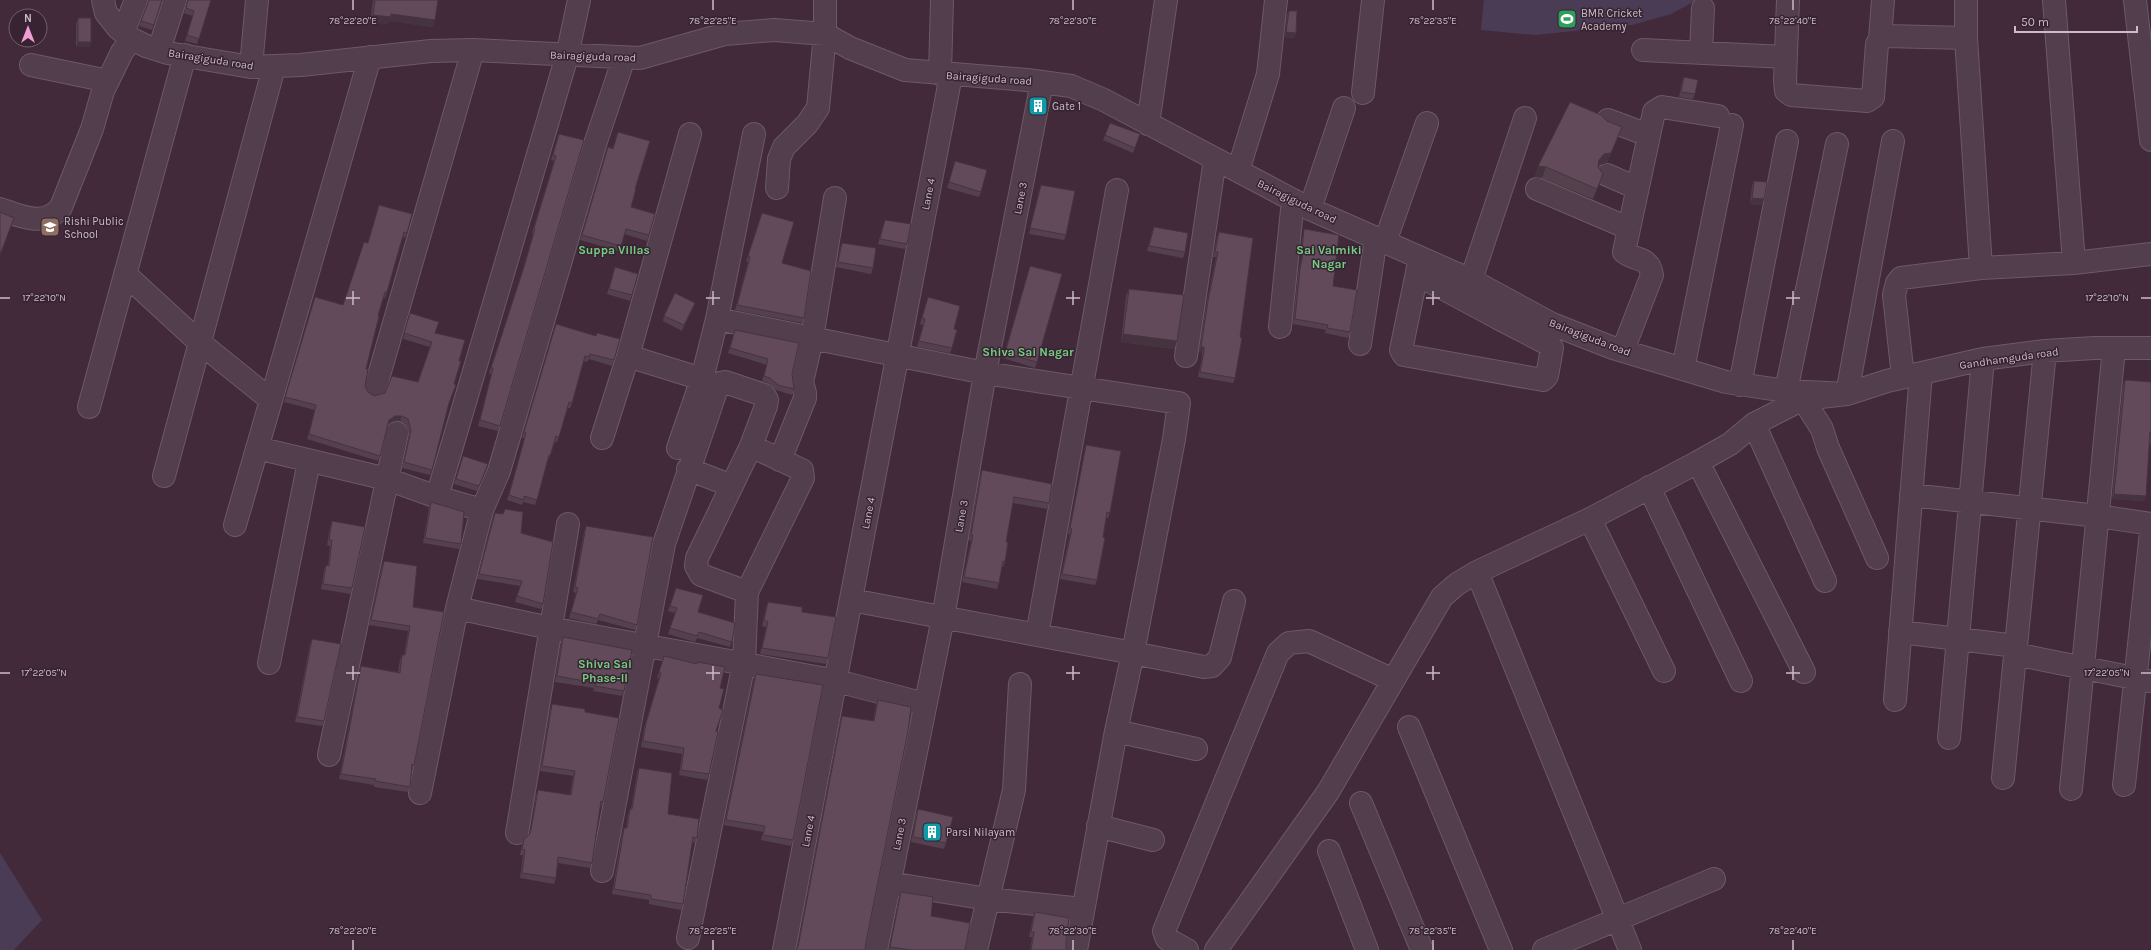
<svg xmlns="http://www.w3.org/2000/svg" width="2151" height="950" font-family="Karla,sans-serif">
<style>
.green{fill:#4b3c56}
.lines{fill:none;stroke-linecap:round;stroke-linejoin:round}
.minor-casing{stroke:#6c5a66;stroke-width:24}
.minor{stroke:#523e4c;stroke-width:22}
.wall{fill:#55404e}
.shaded-wall{fill:#453440}
.building{fill:#634a5b;stroke:#453440}
.ticks{fill:none;stroke:#cbbcc6;stroke-width:1.5}
.labels{text-anchor:middle;stroke-width:3;stroke-linejoin:round;paint-order:stroke}
.poi-label{font-size:11px;fill:#cbbcc6;stroke:#372331;text-anchor:start}
.street-label{font-size:11px;fill:#cbbcc6;stroke:#372331}
.neighbourhood-label{font-size:12px;font-weight:bold;fill:#75cd83;stroke:#372331}
.ticks-label{font-size:10px;text-anchor:middle;fill:#cbbcc6;stroke:#372331;stroke-width:3;stroke-linejoin:round;paint-order:stroke}
</style>
<rect width="100%" height="100%" fill="#422a3b"/>
<!-- green -->
<path class="green" d="M1484 0H1697L1671 14 1632 25 1535 35 1481 30Z
M0 853 42 920 14 950H0Z"/>
<g class="lines">
<defs>
<path id="minor" d="M103 0 106 13 118 28 132 39 146 46 168 53 251 67 301 65 431 51 473 50 640 58 725 34 774 30 825 34 850 48 905 70 1027 80 1071 86 1104 100 1310 209 1471 280 1552 324 1613 348 1726 382 1786 391 1847 394
M579 0 567 56 437 497 482 510 499 471 596 141 624 58
M1788 0 1785 81 1786 91 1791 95 1867 101 1873 97 1877 44 1880 39 1886 36 1966 38
M1966 0V38L1981 268
M2054 0 2074 263
M2135 0 2151 140
M123 32 136 0
M1880 39 1883 0
M159 50 175 0
M1643 50 1786 57
M1701 53 1703 8
M31 65 108 81
M251 67 257 0
M940 74 942 0
M1363 93 1373 0
M1608 120 1648 135
M1148 124 1166 0
M690 134 628 356 702 379
M1238 171 1268 74 1276 0
M1607 175 1637 188
M777 188 779 159 784 147 807 124 818 108 825 34V0
M1537 189 1628 228
M0 209C20 216 45 228 61 207L92 129 103 91 122 52 132 39
M1310 209 1344 108
M1385 242 1427 123
M1420 258 1401 350 1404 355 1543 380 1547 376 1552 348 1550 345 1498 318 1507 300
M125 274 199 342 271 400
M1418 275 1498 318
M1471 280 1525 118
M717 319 985 373 1179 403 1174 439 1133 653 851 600
M1280 327 1293 200
M1360 344 1376 238
M1623 350 1652 275C1649 256 1637 262 1624 252L1654 112 1662 107 1718 116
M1186 356 1215 159
M1683 369 1732 125
M1903 377 1894 295 1897 283 1901 278 1981 268 2074 263 2151 254
M1740 385 1787 141
M375 389 473 50
M1786 391 1837 144
M1847 394 1893 141
M1803 399 1822 429 1828 448 1877 558
M89 407 185 55
M1754 424 1825 581
M602 438 628 356
M257 448 387 479 437 497
M678 448 702 379 717 319 754 134
M780 460 805 398V393L802 382 812 338 835 198
M1698 462 1804 672
M688 469 732 486
M164 476 274 67
M1649 487 1741 681
M1911 495 2098 516 2151 524
M1590 519 1664 671
M235 525 370 57
M1477 572 1630 950
M457 608 550 628 837 681 925 704
M1900 632 2016 646
M1037 635 1117 190
M2015 654 2149 681
M269 663 309 461
M1895 700 1921 373
M1409 727 1501 950
M1116 731 1196 749
M1949 738 1983 359
M329 755 397 433
M2003 778 2045 351
M2124 785 2151 532
M2071 789 2114 348
M420 793 457 608 482 510
M1361 803 1422 950
M1098 826 1153 840
M517 833 568 524
M1329 851 1367 950
M602 871 664 544 717 388 720 383 725 382 764 395 767 400 766 406 751 446 697 558 696 566 701 575 747 592
M889 883 988 899 1083 909
M688 938 744 663 747 592 803 478 802 470 751 446
M784 950 951 75
M876 950 943 618 985 373 1042 82
M976 950 1014 790 1020 684
M1076 950 1116 731 1133 653 1204 667 1212 666 1220 657 1234 601
M1187 950 1167 939 1164 931 1278 653 1289 643 1309 641 1393 680
M1216 950 1328 792 1442 597 1457 584 1477 572 1590 519 1698 462 1730 444 1754 424 1803 399 1847 394 1887 381 1983 359 2045 351 2094 348H2151
M1544 950 1714 879"/>
</defs>
<!-- minor casing -->
<use href="#minor" class="minor-casing"/>
<!-- minor -->
<use href="#minor" class="minor"/>
</g>
<!-- wall -->
<path class="wall" d="M148 0H162L152 30 139 26 148 4Z
M187 0H211L197 44 185 41 193 16 184 13Z
M373 0H438L433 27 389 21 388 24 370 22Z
M1289 11 1296 33 1294 38 1285 37 1287 16Z
M78 18 91 42 89 47H76V24Z
M1684 77 1695 94 1693 99 1679 97 1682 82Z
M1110 123 1140 134 1133 153 1103 140Z
M618 132 635 189 631 207 649 235 647 241 624 234 619 251 580 240 606 152 608 147 613 148Z
M559 134 584 140 498 431 478 426 491 374 489 373 522 272 533 234 532 233 554 161 551 160Z
M1618 137 1607 163 1600 165 1598 167 1603 174 1593 199 1542 178 1535 177 1538 166Z
M955 161 981 192 979 197 947 188Z
M1754 181 1764 199 1762 205 1750 204 1752 186Z
M1041 185 1066 235 1064 240 1029 234 1039 191Z
M379 205 407 233 405 238 402 237 387 292 385 298 383 297 378 316 366 369 365 386 368 392 374 396 385 393 418 382 430 347 403 339 410 313 435 333 454 384 432 470 430 475 402 468 409 435 406 424 400 421H393L388 424 378 461 307 439 315 410 284 402 315 297 343 305 368 243Z
M762 213 804 318 802 323 735 310 748 262H746Z
M885 220 907 244 905 249 878 244 883 225Z
M1154 227 1185 252 1183 258 1147 251 1152 232Z
M1304 229 1333 286 1350 332 1348 338 1325 333 1326 330 1293 324 1298 274 1302 255 1300 254 1303 235Z
M1219 232 1240 337 1235 378 1233 383 1198 377 1202 357V352H1199L1206 306 1216 257H1213L1217 237Z
M842 243 873 268 871 274 836 267 840 248Z
M1030 266 1037 362 1035 368 1003 358Z
M615 267 632 295 630 301 607 294Z
M1129 289 1177 341 1174 349 1121 342 1126 296Z
M928 297 954 329 952 348 950 353 917 347 923 325 920 324Z
M693 308 682 331 663 321 664 316Z
M556 324 614 360 612 366 589 359 587 362 583 361 572 403 570 408H568L557 442H555L548 461H547L535 505 523 502 522 505 507 500 525 438H522Z
M735 330 792 374 794 389 792 395 776 390 768 383 762 381 767 365 728 353Z
M2125 380 2151 382V445L2149 441 2144 501 2112 499 2123 385Z
M1086 445 1110 513 1108 518H1106L1097 580 1095 585 1060 579 1070 534H1068L1085 450Z
M463 456 486 469 477 491 454 484Z
M982 470 1049 503 1047 509 1013 503 1006 542 1005 562 1003 567H1002L999 583 997 589 962 582 971 541 969 540 980 475Z
M431 502 461 544 459 549 423 543 429 507Z
M505 509 521 533 543 604 541 609 515 602 520 586 477 579 493 518 495 513 503 514Z
M332 521 352 588 350 594 321 589 324 570 326 565 328 566 330 546 327 545 330 527Z
M586 526 637 625 635 630 598 620 596 624 569 618 576 593 573 592 584 532Z
M384 561 413 607 414 765 412 770 410 787 408 792 374 787V785L339 779 359 672 361 666 398 672 400 660 402 655H404L408 631 369 625 382 566Z
M676 588 698 612 732 642 730 647 697 638 695 642 668 634 675 613 668 611Z
M768 602 802 612 828 658 826 664 760 654 766 627 762 626 766 607Z
M563 637 624 691 622 696 593 691 594 688 555 682 561 643Z
M312 639 324 721 322 726 295 722 310 644Z
M664 656 720 688 719 708 716 731 709 774 707 780 679 775 682 754 641 747 644 728 659 678H657Z
M756 674 793 840 791 846 761 840 763 832 724 825 754 679Z
M878 700 911 707 797 949 840 721 842 716 873 721 876 705Z
M552 704 585 712 603 802 601 807H600L592 863 590 868 558 863 556 878 554 884 520 878 523 855H520L522 845 524 839 529 835 530 834 536 795 538 790 570 795 573 776 540 771 550 710Z
M639 768 668 814 697 838 695 843 692 842 683 904 681 910 649 904V900L612 894 622 833 624 828H626L628 814 630 809H631L637 773Z
M918 809 946 843 944 849 911 842 916 814Z
M901 892 931 916 965 950H889L899 897Z
M1035 912 1066 940V950H1030L1032 937H1029L1033 917Z"/>
<!-- shaded-wall -->
<path class="shaded-wall" d="M391 14 435 20 433 27 389 21 388 24 370 22 373 15Z
M1286 32 1296 33 1294 38 1285 37Z
M78 42H91L89 47H76Z
M1622 127 1607 163 1600 165 1595 170 1599 160 1604 154Z
M1538 166 1546 167 1542 178 1535 177Z
M1752 198 1764 199 1762 205 1750 204Z
M695 303 693 308 682 331 684 325Z
M1123 334 1177 341 1174 349 1121 342Z
M1201 347H1204L1202 352H1199Z
M395 416H402L400 421H393L387 425 389 420Z
M2114 494 2146 496 2144 501 2112 499Z"/>
<!-- building -->
<path class="building" d="M149 0H162L154 25 141 21Z
M188 0H211L199 39 187 35 194 11 186 8Z
M375 0H438L435 20 391 14V17L373 15Z
M1289 11H1297L1296 33 1286 32Z
M78 18H91V42H78Z
M1684 77 1698 80 1695 94 1681 92Z
M1570 102 1601 115 1607 121 1622 127 1611 153 1604 154 1599 160 1598 167 1603 174 1597 189 1546 167 1538 166Z
M1110 123 1140 134 1135 148 1105 135Z
M618 132 650 141 635 189H636L631 207 655 214 649 235 626 229 621 246 582 235 608 147 613 149Z
M559 134 584 140 500 426 480 420 493 368H491L524 267 535 229 534 228 556 156 553 155Z
M955 161 987 170 981 192 949 182Z
M1754 181 1767 182 1764 199 1752 198Z
M1041 185 1075 191 1066 235 1030 228Z
M379 205 412 214 407 233 404 232 387 292H385L378 316H379L366 369H368L365 386 368 392 374 396 385 393 392 376 418 382 432 342 404 333 410 313 439 322 435 333 465 340 459 361H461L454 384 456 385 449 403 432 470 404 462 411 430 408 419 402 416H395L389 420 380 456 309 434 316 405 285 397 315 297 343 305 364 242 368 243Z
M0 212 14 218 0 255Z
M762 213 794 222 782 263 811 271 804 318 737 305 750 257 748 256Z
M885 220 911 224 907 244 880 239Z
M1154 227 1188 233 1185 252 1149 246Z
M1304 229 1339 235 1333 286 1357 290 1350 332 1327 328 1328 325 1295 319 1300 269 1304 249H1302Z
M1219 232 1253 238 1240 337 1242 338 1235 378 1200 372 1204 352V347H1201L1208 301 1218 252H1215Z
M842 243 876 248 873 268 838 262Z
M1030 266 1062 274 1037 362 1005 353Z
M615 267 638 274 632 295 609 289Z
M1129 289 1184 295 1177 341 1123 334Z
M675 293 695 303 684 325 664 316Z
M928 297 960 306 954 329 957 330 952 348 919 341 925 319 922 318Z
M556 324 596 336 597 333 620 339 614 360 590 354 589 357 585 356 572 403 569 402 559 437 556 436 550 456 549 455 537 500 524 496V500L509 495 526 433 524 432Z
M735 330 799 343 792 374 794 389 778 385 770 378 764 376 768 359 730 348Z
M2125 380 2151 382V435L2150 432 2146 496 2114 494Z
M1086 445 1121 451 1110 513 1107 512 1103 537 1105 538 1097 580 1062 574 1072 529 1070 528Z
M463 456 488 464 479 486 456 479Z
M982 470 1052 484 1049 503 1014 497 1006 542H1008L1005 562 1003 561 999 583 964 577 973 535H971Z
M431 502 464 512 461 544 425 538Z
M505 509 523 512 521 533 553 542 543 604 517 596 522 581 479 574 495 513 503 514Z
M332 521 365 527 352 588 323 584 326 565 329 566 332 540H329Z
M586 526 653 537 637 625 600 614 598 619 571 612 578 588 575 587Z
M384 561 417 566 413 607 444 612 414 765 412 764 410 787 375 781 376 779 341 774 361 666 400 673 402 655H405L410 626 371 620Z
M676 588 703 595 698 612 735 623 732 642 699 632 697 636 670 628 677 608 670 606Z
M768 602 802 607V612L836 617 828 658 762 648 768 622 764 620Z
M563 637 632 650 624 691 595 686 596 683 557 676Z
M312 639 341 644 324 721 297 717Z
M664 656 697 664 698 662 725 667 720 688 724 689 719 708 723 710 716 731 718 732 709 774 681 770 684 748 643 741 646 723 661 673 659 672Z
M756 674 823 685 793 840 763 835 765 826 726 820Z
M878 700 911 707 908 731 866 942 865 950H796L798 947 842 716 874 721Z
M552 704 585 709V712L619 718 603 802 601 801 592 863 558 857 556 878 522 873 525 850 522 849 524 839 529 835 531 830 538 790 571 795 575 771 542 766Z
M639 768 672 773 668 814 699 819 697 838 693 837 683 904 651 899V895L614 889 624 828H627L630 809H632Z
M918 809 953 817 946 843 913 837Z
M901 892 933 897 931 916 970 923 965 950H912L890 947Z
M1035 912 1069 918 1066 940V950H1031L1034 932H1031Z"/>
<!-- ticks -->
<path class="ticks" d="M353 0V10M713 0V10M1073 0V10M1433 0V10M1793 0V10M353 291V305M713 291V305M1073 291V305M1433 291V305M1793 291V305M0 298H10M346 298H360M706 298H720M1066 298H1080M1426 298H1440M1786 298H1800M2141 298H2151M353 666V680M713 666V680M1073 666V680M1433 666V680M1793 666V680M0 673H10M346 673H360M706 673H720M1066 673H1080M1426 673H1440M1786 673H1800M2141 673H2151M353 940V950M713 940V950M1073 940V950M1433 940V950M1793 940V950"/>
<!-- icons -->
<defs>
<symbol id="stadium-square" viewBox="-11 -11 22 22"><rect x="-9" y="-9" width="18" height="18" rx="4" fill="#2e9e5b" stroke="#372331"/><path d="M0-5a6.5 5 0 1 0 0 10a6.5 5 0 1 0 0-10ZM-3.5-1.8h7v3.6h-7Z" fill="#fff"/></symbol>
<symbol id="building-square" viewBox="-11 -11 22 22"><rect x="-9" y="-9" width="18" height="18" rx="4" fill="#0f9aa8" stroke="#372331"/><path d="M-4-6H4V6H1V3H-1V6H-4ZM-2.5-4.3h1.7v1.8h-1.7ZM.8-4.3h1.7v1.8H.8ZM-2.5-1h1.7V.8h-1.7ZM.8-1h1.7V.8H.8Z" fill="#fff"/></symbol>
<symbol id="school-square" viewBox="-11 -11 22 22"><rect x="-9" y="-9" width="18" height="18" rx="4" fill="#8d6e63" stroke="#372331"/><path d="M0-5L7-2L0 1L-7-2ZM-4 1L0 2.5L4 1V4Q0 6-4 4Z" fill="#fff"/></symbol>
</defs>
<g fill-rule="evenodd">
<use href="#stadium-square" x="1556" y="8" width="22" height="22"/>
<use href="#building-square" x="1027" y="95" width="22" height="22"/>
<use href="#school-square" x="39" y="216" width="22" height="22"/>
<use href="#building-square" x="921" y="821" width="22" height="22"/>
</g>
<g class="labels">
<!-- poi labels -->
<g class="poi-label">
<text x="1581" y="17">BMR Cricket<tspan x="1581" dy="13">Academy</tspan></text>
<text x="1052" y="110">Gate 1</text>
<text x="64" y="225">Rishi Public<tspan x="64" dy="13">School</tspan></text>
<text x="946" y="836">Parsi Nilayam</text>
</g>
<!-- street labels -->
<g class="street-label">
<text transform="translate(593 56) rotate(2)" y="4">Bairagiguda road</text>
<text transform="translate(211 59) rotate(9)" y="4">Bairagiguda road</text>
<text transform="translate(989 78) rotate(4)" y="4">Bairagiguda road</text>
<text transform="translate(928 194) rotate(-79)" y="4">Lane 4</text>
<text transform="translate(1020 198) rotate(-79)" y="4">Lane 3</text>
<text transform="translate(1297 201) rotate(26)" y="4">Bairagiguda road</text>
<text transform="translate(1590 337) rotate(21)" y="4">Bairagiguda road</text>
<text transform="translate(2009 358) rotate(-8)" y="4">Gandhamguda road</text>
<text transform="translate(868 513) rotate(-79)" y="4">Lane 4</text>
<text transform="translate(961 516) rotate(-80)" y="4">Lane 3</text>
<text transform="translate(808 831) rotate(-79)" y="4">Lane 4</text>
<text transform="translate(899 834) rotate(-79)" y="4">Lane 3</text>
</g>
<!-- neighbourhood labels -->
<g class="neighbourhood-label">
<text x="614" y="254">Suppa Villas</text>
<text x="1329" y="254">Sai Valmiki<tspan x="1329" dy="14">Nagar</tspan></text>
<text x="1028" y="356">Shiva Sai Nagar</text>
<text x="605" y="668">Shiva Sai<tspan x="605" dy="14">Phase-II</tspan></text>
</g>
</g>
<g class="ticks-label">
<text x="353" y="24">78°22'20"E</text>
<text x="713" y="24">78°22'25"E</text>
<text x="1073" y="24">78°22'30"E</text>
<text x="1433" y="24">78°22'35"E</text>
<text x="1793" y="24">78°22'40"E</text>
<text x="44" y="301">17°22'10"N</text>
<text x="2107" y="301">17°22'10"N</text>
<text x="44" y="676">17°22'05"N</text>
<text x="2107" y="676">17°22'05"N</text>
<text x="353" y="934">78°22'20"E</text>
<text x="713" y="934">78°22'25"E</text>
<text x="1073" y="934">78°22'30"E</text>
<text x="1433" y="934">78°22'35"E</text>
<text x="1793" y="934">78°22'40"E</text>
</g>
<!-- north arrow -->
<g transform="translate(28 28)"><circle r="19" fill="#372331" stroke="#72606d"/>
<path d="M0-3L7 15L0 10L-7 15Z" fill="#ef9dd3"/>
<text y="-6" font-size="11" font-weight="bold" text-anchor="middle" fill="#cbbcc6">N</text>
</g>
<!-- scale -->
<path d="M2015 26v6h122v-6" fill="none" stroke="#cbbcc6" stroke-width="2"/>
<text x="2021" y="26" font-size="12" fill="#cbbcc6" stroke="#372331" stroke-width="3" paint-order="stroke">50 m</text>
</svg>
